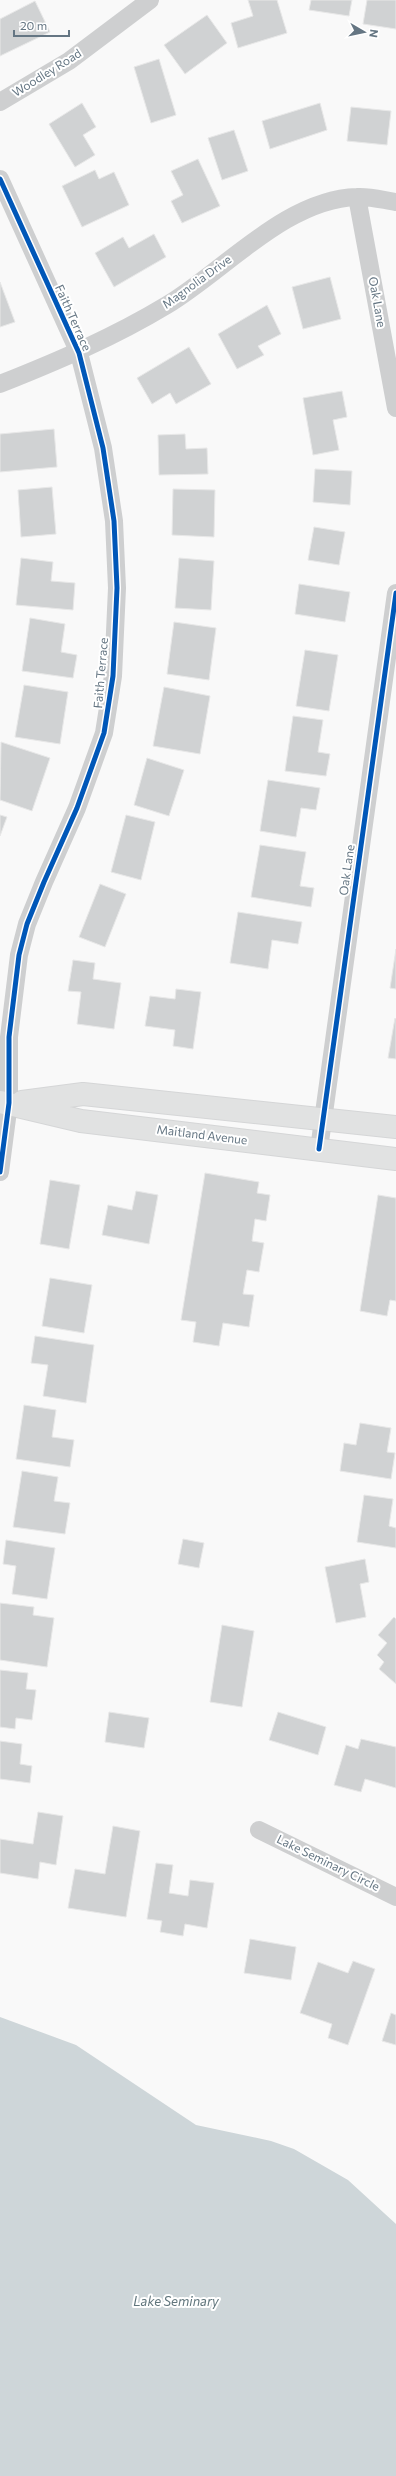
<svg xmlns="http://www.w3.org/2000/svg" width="396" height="2476" font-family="Commissioner,sans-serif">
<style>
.water{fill:#ced6d9}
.building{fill:#d0d2d3;stroke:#e8e8e8}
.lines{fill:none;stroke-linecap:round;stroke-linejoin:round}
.secondary-casing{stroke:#d5d6d7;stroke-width:24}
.minor{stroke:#cecfd0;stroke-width:18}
.secondary{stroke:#e1e2e2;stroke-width:22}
.cycleway-casing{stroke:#fff;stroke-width:8}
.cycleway{stroke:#0057b8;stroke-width:5}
.labels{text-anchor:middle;stroke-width:4;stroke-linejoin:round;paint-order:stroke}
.street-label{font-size:12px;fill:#657683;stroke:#fff}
.water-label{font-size:13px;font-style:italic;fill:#60757c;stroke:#fff}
</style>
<rect width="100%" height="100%" fill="#f9f9f9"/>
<!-- water -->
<path class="water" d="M0 2017 76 2045 196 2125 271 2141 294 2149 348 2180 396 2224V2476H0Z"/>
<!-- building -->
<path class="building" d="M248 0H277L287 33 238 48 231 23 253 16Z
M311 0H352L349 16 309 10Z
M367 0H396V29L363 24Z
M35 1 50 32 0 56V19Z
M207 15 227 43 185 74 164 45Z
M159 59 176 115 151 123 134 67Z
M82 103 96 127 83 135 95 155 75 167 49 124Z
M320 103 327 130 270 149 262 121Z
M351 107 391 111 387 145 347 141Z
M234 130 248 171 222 180 208 138Z
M198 159 220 206 182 223 171 201 183 195 171 171Z
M95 170 99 179 114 172 129 205 82 227 62 186Z
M154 234 166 257 114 287 95 253 123 237 129 248Z
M330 277 341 319 303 329 292 287Z
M0 282 15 322 0 327Z
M267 305 281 334 258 346 264 355 237 369 218 334Z
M189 347 211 384 176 404 170 393 152 404 137 378Z
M342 391 347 417 333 420 339 450 313 455 303 398Z
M54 429 57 467 0 472V434Z
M185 434 186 449 207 448 208 474 159 475 158 435Z
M315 469 352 471 350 505 313 502Z
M52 487 56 534 21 537 18 490Z
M173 489 215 490 214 537 172 535Z
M314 527 345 532 339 565 308 560Z
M21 558 53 562 51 581 75 583 73 610 16 605Z
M179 558 214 561 211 610 175 608Z
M299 584 350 592 345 622 295 614Z
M30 618 65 624 61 652 77 655 73 678 22 671Z
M174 622 216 628 209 680 167 674Z
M305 650 338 655 329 711 296 706Z
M24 685 68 692 60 744 15 737Z
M164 687 210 696 200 754 153 746Z
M293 716 323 720 318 752 330 754 326 776 285 771Z
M1 742 50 758 32 811 0 800Z
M147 758 184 770 169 816 134 805Z
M268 780 320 788 316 810 301 808 296 837 260 831Z
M0 815 7 817 0 836Z
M126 815 155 822 141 880 111 872Z
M260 845 306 852 300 886 314 888 311 907 251 897Z
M100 884 126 894 105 947 79 937Z
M238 912 302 922 298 944 272 940 268 969 230 963Z
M396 949V989L390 988Z
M73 960 95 963 93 979 121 983 114 1029 77 1024 81 992 68 991Z
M176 989 201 992 193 1049 173 1046 175 1030 145 1026 150 996 175 999Z
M395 1018 396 1019V1059L388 1058Z
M205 1173 259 1182 257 1193 270 1195 266 1221 255 1219 252 1241 264 1243 259 1272 247 1270 243 1294 254 1295 249 1327 223 1323 219 1346 193 1342 196 1322 181 1320Z
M50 1180 80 1185 69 1249 40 1244Z
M136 1191 158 1195 149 1244 102 1235 108 1205 132 1210Z
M378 1195 396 1198V1301L390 1300 387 1316 360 1311Z
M50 1278 92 1285 84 1333 42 1326Z
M35 1336 94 1345 86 1403 43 1396 48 1365 31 1363Z
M24 1405 56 1410 52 1437 74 1440 70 1467 16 1459Z
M360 1423 391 1428 387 1452 395 1453 391 1479 340 1471 344 1443 356 1445Z
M22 1471 58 1477 54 1501 70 1503 65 1534 13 1527Z
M364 1495 393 1499 389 1526 396 1528V1548L357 1542Z
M183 1539 204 1543 199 1568 178 1564Z
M6 1540 55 1548 47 1599 12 1594 16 1566 3 1564Z
M365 1559 369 1582 360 1584 366 1617 336 1623 325 1567Z
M0 1603 34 1607 33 1615 54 1618 47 1667 0 1660Z
M394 1617 396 1619V1684L379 1669 384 1662 377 1655 387 1643 378 1635Z
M222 1625 254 1631 242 1707 210 1702Z
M0 1670 28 1673 26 1689 36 1690 32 1720 16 1718 15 1729 0 1727Z
M109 1712 149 1718 144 1748 105 1742Z
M278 1712 326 1727 318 1755 269 1740Z
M361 1739 396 1747V1788L365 1779 361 1792 334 1785 346 1745 358 1749Z
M0 1741 22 1744 20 1764 32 1766 30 1783 0 1779Z
M38 1812 63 1816 56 1865 40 1862 38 1879 0 1873V1839L33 1844Z
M113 1826 140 1831 126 1917 68 1908 75 1869 105 1874Z
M156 1863 173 1865 169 1893 188 1896 190 1880 214 1883 207 1928 185 1924 183 1936 160 1932 162 1921 147 1919Z
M250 1939 296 1947 291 1980 244 1973Z
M353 1961 375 1969 348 2045 328 2038 332 2024 300 2013 318 1962 348 1973Z
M391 2013 396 2015V2045L382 2041Z"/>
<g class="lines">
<defs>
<path id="secondary" d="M0 1102 81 1121 396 1159
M22 1102 83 1094 396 1127"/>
</defs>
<!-- secondary casing -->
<use href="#secondary" class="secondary-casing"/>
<!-- minor -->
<path class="minor" d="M0 102 69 61 150 0
M0 179 79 353 103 448 114 521 117 588 113 676 104 733 77 808 44 882 27 924 19 955 9 1037V1103L0 1172
M357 197 396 408
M0 384C58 361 114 337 167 305 224 271 286 199 357 197 369 196 383 200 396 202
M319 1149 396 593
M259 1830 396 1897"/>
<!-- secondary -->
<use href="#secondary" class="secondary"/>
<defs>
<path id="cycleway" d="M0 179 79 353 103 448 114 521 117 588 113 676 104 733 77 808 44 882 27 924 19 955 9 1037V1103L0 1172
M319 1149 396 593"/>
</defs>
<!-- cycleway casing -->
<use href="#cycleway" class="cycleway-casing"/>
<!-- cycleway -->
<use href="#cycleway" class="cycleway"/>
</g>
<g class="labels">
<!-- street labels -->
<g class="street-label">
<text transform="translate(47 73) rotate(-32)" y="4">Woodley Road</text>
<text transform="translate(197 282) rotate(-36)" y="4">Magnolia Drive</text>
<text transform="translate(377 302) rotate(80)" y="4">Oak Lane</text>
<text transform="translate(73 318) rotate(66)" y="4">Faith Terrace</text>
<text transform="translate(101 673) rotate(-85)" y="4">Faith Terrace</text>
<text transform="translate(347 870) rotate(-82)" y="4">Oak Lane</text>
<text transform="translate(202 1135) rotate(7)" y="4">Maitland Avenue</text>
<text transform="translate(328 1863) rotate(26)" y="4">Lake Seminary Circle</text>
</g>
<!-- water labels -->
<g class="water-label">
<text x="176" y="2306">Lake Seminary</text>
</g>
</g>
<!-- north arrow -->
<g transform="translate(364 32) rotate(99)" stroke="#ffffff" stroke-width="3" paint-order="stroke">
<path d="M0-3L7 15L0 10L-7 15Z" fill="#657683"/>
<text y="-6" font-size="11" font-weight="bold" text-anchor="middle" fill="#657683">N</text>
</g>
<!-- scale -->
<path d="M14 30v6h55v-6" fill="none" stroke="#657683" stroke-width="2"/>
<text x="20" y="30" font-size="12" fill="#657683" stroke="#ffffff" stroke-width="3" paint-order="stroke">20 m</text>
</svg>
